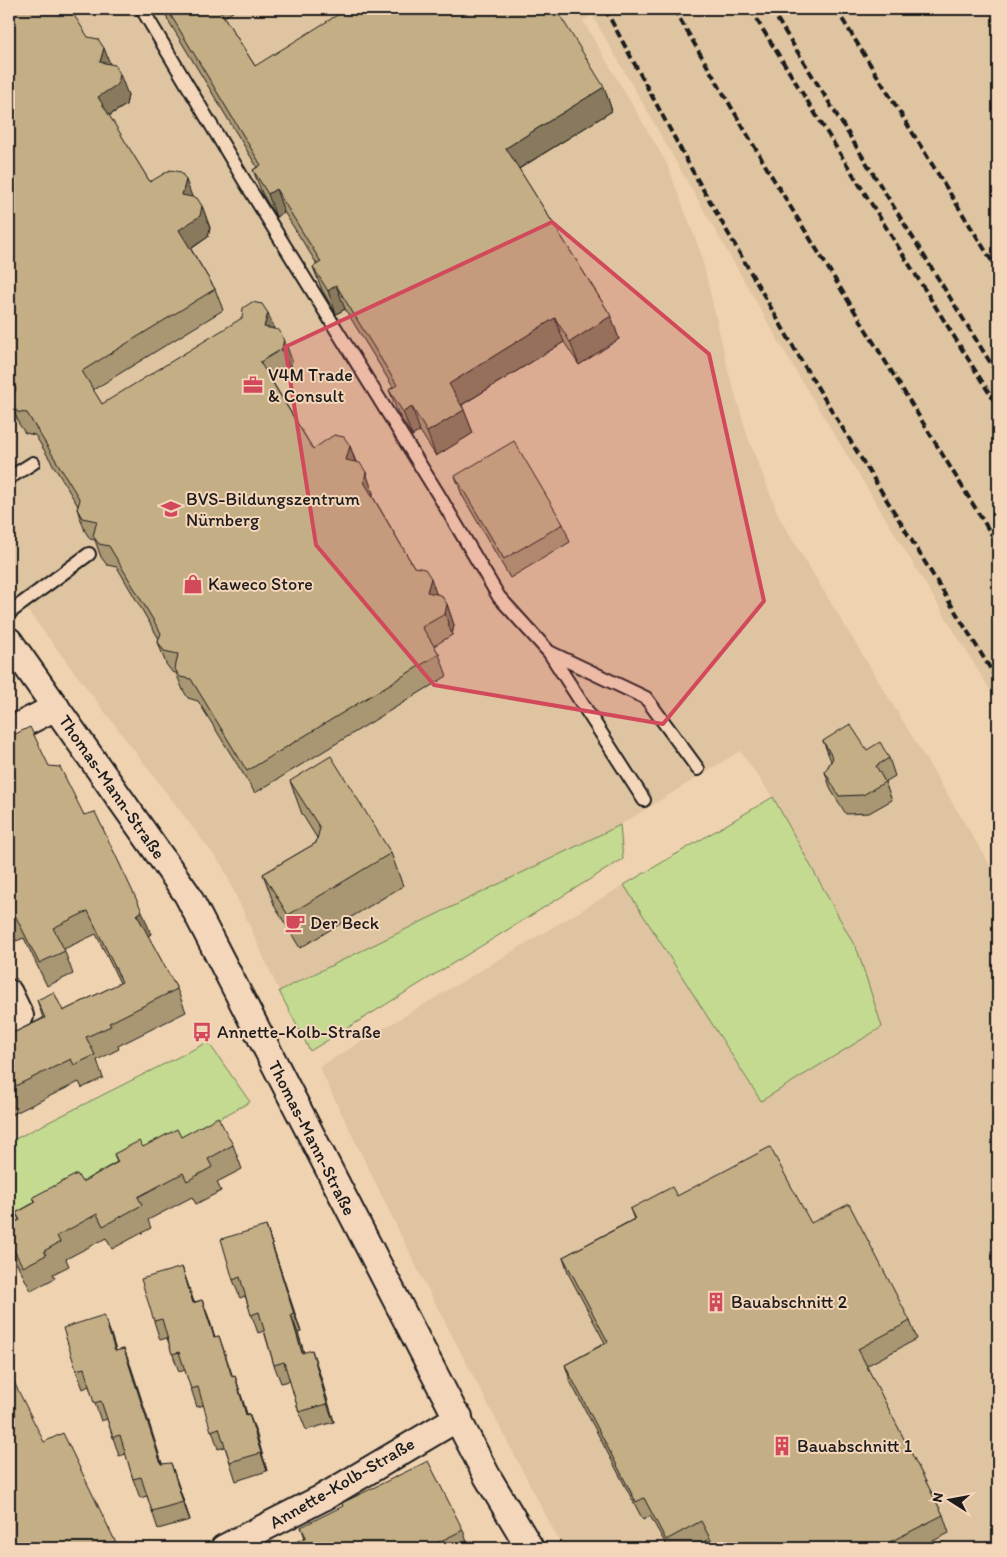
<svg xmlns="http://www.w3.org/2000/svg" width="1007" height="1557" font-family="Itim,sans-serif">
<style>
.built{fill:#dec4a0}
.green{fill:#c3da90;stroke:#707b56}
.lines{fill:none;stroke-linecap:round;stroke-linejoin:round}
.service-casing{stroke:#1c1c1c;stroke-width:16}
.minor-casing{stroke:#1c1c1c;stroke-width:30}
.service{stroke:#f4d6ba;stroke-width:12}
.minor{stroke:#f4d6ba;stroke-width:26}
.rail{stroke:#1c1c1c;stroke-width:4;stroke-dasharray:8 4;stroke-linecap:butt}
.wall{fill:#a99672;stroke:#1c1c1c}
.shaded-wall{fill:#897a5d;stroke:#1c1c1c}
.building{fill:#c4ae85;stroke:#1c1c1c}
.marked{fill:#d1495b;fill-opacity:0.2;stroke:#d1495b;stroke-width:4;stroke-linejoin:round}
.labels{text-anchor:middle;stroke-width:4;stroke-linejoin:round;paint-order:stroke}
.poi-label{font-size:18px;fill:#1c1c1c;stroke:#f4d6ba;text-anchor:start}
.street-label{font-size:18px;fill:#1c1c1c;stroke:#f4d6ba}
</style>
<rect width="100%" height="100%" fill="#efd2b0"/>
<filter id="ink" filterUnits="userSpaceOnUse"><feTurbulence type="fractalNoise" baseFrequency=".02" numOctaves="2"/><feDisplacementMap in="SourceGraphic" scale="10" xChannelSelector="R" yChannelSelector="G"/><feConvolveMatrix kernelMatrix="1 2 1 2 8 2 1 2 1" color-interpolation-filters="sRGB"/></filter>
<g filter="url(#ink)">
<!-- built -->
<path class="built" d="M9 9H998V703L797 373 592 15 583 21 667 164 701 254 729 374 748 438 780 519 998 878V1548H563L422 1278 319 1067 624 885 761 1101 858 952 773 797 740 751 620 825 279 991 223 867 9 586Z"/>
<!-- green -->
<path class="green" d="M773 797 858 952 882 1027 761 1101 624 885Z
M620 825 623 859 310 1051 279 991Z
M208 1042 250 1102 88 1188 9 1235V1142Z"/>
<g class="lines">
<defs>
<path id="service" d="M142 9 247 185 438 494 499 597 549 652 644 800
M9 478 33 463
M9 613 89 554
M549 652 646 698 698 769"/>
<path id="minor" d="M9 641 187 894 487 1476 530 1548
M9 731 56 707
M9 993 20 1016 9 1021
M224 1548 324 1497 459 1417"/>
</defs>
<!-- service casing -->
<use href="#service" class="service-casing"/>
<!-- minor casing -->
<use href="#minor" class="minor-casing"/>
<!-- service -->
<use href="#service" class="service"/>
<!-- minor -->
<use href="#minor" class="minor"/>
<!-- rail -->
<path class="rail" d="M605 9 693 172 805 367 998 681
M674 9 771 175 998 545
M750 9 998 407
M771 9 998 375
M836 9 998 271"/>
</g>
<!-- wall -->
<path class="wall" d="M9 9 88 37 110 64 128 95 126 105 109 116 150 182 192 197 202 206 210 228 208 237 191 249 215 289 223 310 93 390 102 404 274 329 292 360 290 370 272 381 313 449 350 446 356 462 373 493V497L414 567 437 594 447 604 454 625 452 635 434 646 439 654 447 676 255 793 198 701 188 698 183 690 176 673 172 672 166 664 158 642 159 639 117 567 107 565 101 557 95 540 90 539 85 531 77 509 78 506 35 435 25 433 19 424 13 408 9 407Z
M164 9H232L233 12 224 17 255 66 604 87 612 111 519 169 611 316 619 339 579 365 564 342 462 405 473 433 436 456 420 431 412 436 398 413 389 390 393 387 345 309 336 314 322 290 313 267 317 264 284 212 276 217 262 193 253 170 257 167 168 20Z
M455 476 563 524 570 542 510 578 462 495Z
M9 737 49 766 84 815 151 934 148 936 177 989 186 1012 118 1046 119 1049 97 1060 103 1078 82 1088 79 1082 9 1116V1035L43 1018 37 1000 63 1011 120 983 96 934 64 949 73 974 47 986 24 938 16 941 9 926Z
M823 741 867 750 889 758 895 776 885 782 892 800 869 813 846 814 831 790 825 772 831 761Z
M290 781 391 853 403 886 300 948 275 907 263 874 316 843 317 838 302 814Z
M181 1137 233 1145 242 1169 217 1182 221 1191 196 1204 192 1197 148 1220 151 1228 112 1249 106 1238 66 1259 69 1266 53 1274 55 1278 31 1291 11 1252 9 1247V1225L19 1220 16 1213 35 1202 33 1197 82 1182 117 1162 114 1154 143 1147Z
M677 1196 811 1223 910 1321 917 1339 866 1366 943 1515 949 1533 919 1548H712L708 1540 692 1548H668L650 1516 643 1520 571 1383 565 1365 605 1343 569 1275 563 1257 634 1219 630 1209Z
M266 1226 272 1244 301 1332 298 1333 304 1352 318 1368 334 1422 306 1430 299 1412 290 1381 281 1383 274 1365 264 1331 258 1333 245 1296 240 1298 233 1280Z
M182 1267 194 1302 202 1300 215 1337 219 1336 233 1377 235 1376 247 1414H249L256 1432 267 1471 236 1481 225 1447 218 1449 204 1405 197 1407 185 1370 179 1372 167 1338 160 1340 154 1321Z
M104 1315 116 1351 124 1349 131 1367 162 1464 177 1481 190 1520 158 1529 147 1496 140 1498 133 1479 126 1454 119 1456 107 1419 101 1421 89 1386 83 1389 76 1370Z
M44 1442 116 1543 118 1548H9Z
M301 1527 463 1530 469 1548H284L305 1538Z"/>
<!-- shaded-wall -->
<path class="shaded-wall" d="M104 48 112 69 100 62Z
M120 74 128 95 126 105 105 118 98 97Z
M604 87 612 111 515 171 506 148Z
M186 180 194 202 182 195Z
M276 189 284 212 276 217 268 194Z
M202 206 210 228 208 237 187 251 179 230Z
M336 285 345 309 336 314 328 291Z
M268 313 276 334 264 327Z
M611 316 619 339 579 365 570 342Z
M555 318 564 342 458 407 449 384Z
M284 339 292 360 290 370 282 349Z
M412 407 420 431 412 436 403 412Z
M464 410 473 433 436 456 427 432Z
M350 446 357 467 346 460Z
M366 472 373 493 372 503 364 482Z
M431 578 438 599 427 592Z
M447 604 454 625 452 635 445 614Z
M142 911 151 934 145 938 137 915Z
M266 1226 272 1244 301 1332 294 1314Z
M182 1267 188 1285 199 1321 193 1303Z
M202 1300 209 1318 221 1356 214 1337Z
M104 1315 111 1334 122 1370 115 1351Z
M291 1315 298 1333 309 1371 302 1353Z
M124 1349 131 1367 168 1482 161 1464Z
M312 1350 318 1368 334 1422 327 1404Z
M235 1376 253 1433 246 1415Z
M249 1414 256 1432 267 1471 261 1453Z
M171 1463 190 1520 183 1502Z"/>
<!-- building -->
<path class="building" d="M9 9H70L88 37 98 39 104 48 100 62 115 65 120 74 118 84 98 97 150 182 170 170 181 172 186 180 182 195 197 198 202 206 200 216 179 230 215 289 82 371 102 404 242 318 243 308 252 302 262 304 268 313 264 327 279 330 284 339 282 349 260 362 313 449 334 435 344 437 350 446 346 460 360 463 366 472 364 482 414 567 425 569 431 578 427 592 441 595 447 604 445 614 422 627 439 654 247 771 191 679 180 677 175 669 178 654 164 651 158 642 161 633 109 546 99 544 93 536 97 521 82 518 77 509 80 500 27 413 17 412 12 403 16 388 9 387Z
M167 9H219L255 66 347 9H556L604 87 506 148 611 316 570 342 555 318 449 384 464 410 427 432 412 407 403 412 389 390 397 385 336 285 328 291 313 267 321 262 276 189 268 194 253 170 261 165Z
M514 441 563 524 504 559 455 476Z
M850 724 867 750 880 742 889 758 876 766 885 782 863 795 839 796 825 772 833 758 823 741Z
M30 727 49 766 60 767 84 815 95 812 142 911 137 915 177 989 109 1023 111 1026 86 1037 95 1055 74 1065 71 1059 9 1089V1035L45 1018 37 1000 54 992 63 1011 122 982 88 911 53 928 65 951 39 963 15 915 9 918V737Z
M331 756 391 853 288 915 263 874 316 843 320 828 290 781Z
M218 1117 233 1145 208 1159 212 1167 187 1181 183 1173 138 1197 142 1205 103 1226 97 1214 57 1236 60 1242 44 1251 46 1255 23 1267 9 1241V1225L20 1220 16 1213 36 1202 33 1197 77 1174 82 1182 118 1162 114 1154 139 1141 143 1147 177 1129 181 1137Z
M770 1147 811 1223 849 1204 910 1321 858 1349 943 1515 878 1548H715L701 1521 666 1540 644 1498 636 1502 565 1365 608 1342 563 1257 635 1219 630 1209 672 1187 677 1196Z
M266 1226 294 1314 291 1315 302 1353 312 1350 327 1404 299 1412 284 1362 274 1365 259 1312 251 1315 240 1277 233 1280 221 1239Z
M182 1267 193 1303 202 1300 214 1337 219 1336 232 1377 235 1376 246 1415 249 1414 261 1453 230 1462 219 1428 211 1431 198 1387 191 1389 179 1352 172 1354 162 1319 154 1321 141 1279Z
M104 1315 115 1351 124 1349 161 1464 171 1463 183 1502 152 1511 141 1477 133 1479 120 1435 113 1437 101 1401 94 1403 84 1368 76 1370 63 1328Z
M14 1382 44 1442 63 1433 116 1543 105 1548H9V1384Z
M428 1461 463 1530 427 1548H362L360 1544 352 1548H284L306 1537 301 1527 343 1506 342 1503Z
M265 1543 268 1548H255Z"/>
</g>
<!-- marked area -->
<path class="marked" d="M552 222 709 354 764 601 663 724 434 685 316 545 285 347Z"/>
<!-- icons -->
<defs>
<symbol id="office-bare" viewBox="-9 -9 18 18"><path d="M-6-3h4V-5.5h4V-3h4V5H-6ZM-1-4.5V-3h2v-1.5ZM-6 0V1H6V0Z" fill="#d1495b" stroke="#f4d6ba" stroke-width="2.5" paint-order="stroke"/></symbol>
<symbol id="school-bare" viewBox="-9 -9 18 18"><path d="M0-5L7-2L0 1L-7-2ZM-4 1L0 2.5L4 1V4Q0 6-4 4Z" fill="#d1495b" stroke="#f4d6ba" stroke-width="2.5" paint-order="stroke"/></symbol>
<symbol id="shop-bare" viewBox="-9 -9 18 18"><path d="M-5-2.5h2.3a2.7 3.5 0 0 1 5.4 0H5L5.5 6h-11ZM-1.5-2.5h3a1.5 2.3 0 0 0-3 0Z" fill="#d1495b" stroke="#f4d6ba" stroke-width="2.5" paint-order="stroke"/></symbol>
<symbol id="cafe-bare" viewBox="-9 -9 18 18"><path d="M-5.5-4.5H6V0H3Q3 3.5 0 3.5H-2.5Q-5.5 3.5-5.5 0ZM3-3.2v2h1.7v-2ZM-6 4.5H4V6H-6Z" fill="#d1495b" stroke="#f4d6ba" stroke-width="2.5" paint-order="stroke"/></symbol>
<symbol id="bus-bare" viewBox="-9 -9 18 18"><path d="M-5-6H5V4H4V6H2V4H-2V6H-4V4H-5ZM-3.5-4V0h7V-4ZM-3.5 1.2v1.5H-2V1.2ZM2 1.2v1.5H3.5V1.2Z" fill="#d1495b" stroke="#f4d6ba" stroke-width="2.5" paint-order="stroke"/></symbol>
<symbol id="building-bare" viewBox="-9 -9 18 18"><path d="M-4-6H4V6H1V3H-1V6H-4ZM-2.5-4.3h1.7v1.8h-1.7ZM.8-4.3h1.7v1.8H.8ZM-2.5-1h1.7V.8h-1.7ZM.8-1h1.7V.8H.8Z" fill="#d1495b" stroke="#f4d6ba" stroke-width="2.5" paint-order="stroke"/></symbol>
</defs>
<g fill-rule="evenodd">
<use href="#office-bare" x="239" y="371" width="28" height="28"/>
<use href="#school-bare" x="157" y="495" width="28" height="28"/>
<use href="#shop-bare" x="179" y="570" width="28" height="28"/>
<use href="#cafe-bare" x="281" y="909" width="28" height="28"/>
<use href="#bus-bare" x="188" y="1018" width="28" height="28"/>
<use href="#building-bare" x="702" y="1288" width="28" height="28"/>
<use href="#building-bare" x="768" y="1432" width="28" height="28"/>
</g>
<g class="labels">
<!-- poi labels -->
<g class="poi-label">
<text x="268" y="381">V4M Trade<tspan x="268" dy="21">&amp; Consult</tspan></text>
<text x="186" y="505">BVS-Bildungszentrum<tspan x="186" dy="21">Nürnberg</tspan></text>
<text x="208" y="590">Kaweco Store</text>
<text x="310" y="929">Der Beck</text>
<text x="217" y="1038">Annette-Kolb-Straße</text>
<text x="731" y="1308">Bauabschnitt 2</text>
<text x="797" y="1452">Bauabschnitt 1</text>
</g>
<!-- street labels -->
<g class="street-label">
<text transform="translate(112 787) rotate(55)" y="6">Thomas-Mann-Straße</text>
<text transform="translate(312 1138) rotate(63)" y="6">Thomas-Mann-Straße</text>
<text transform="translate(342 1483) rotate(-30)" y="6">Annette-Kolb-Straße</text>
</g>
</g>
<!-- margin -->
<rect width="1007" height="1557" fill="none" stroke="#f4d6ba" stroke-width="30"/>
<rect x="15" y="15" width="977" height="1527" fill="none" stroke="#1c1c1c" stroke-width="2" filter="url(#ink)"/>
<!-- north arrow -->
<g transform="translate(950 1500) rotate(281)" stroke="#f4d6ba" stroke-width="4" paint-order="stroke">
<path d="M0-4L9 19L0 12L-9 19Z" fill="#1c1c1c"/>
<text y="-8" font-size="14" font-weight="bold" text-anchor="middle" fill="#1c1c1c">N</text>
</g>
</svg>
